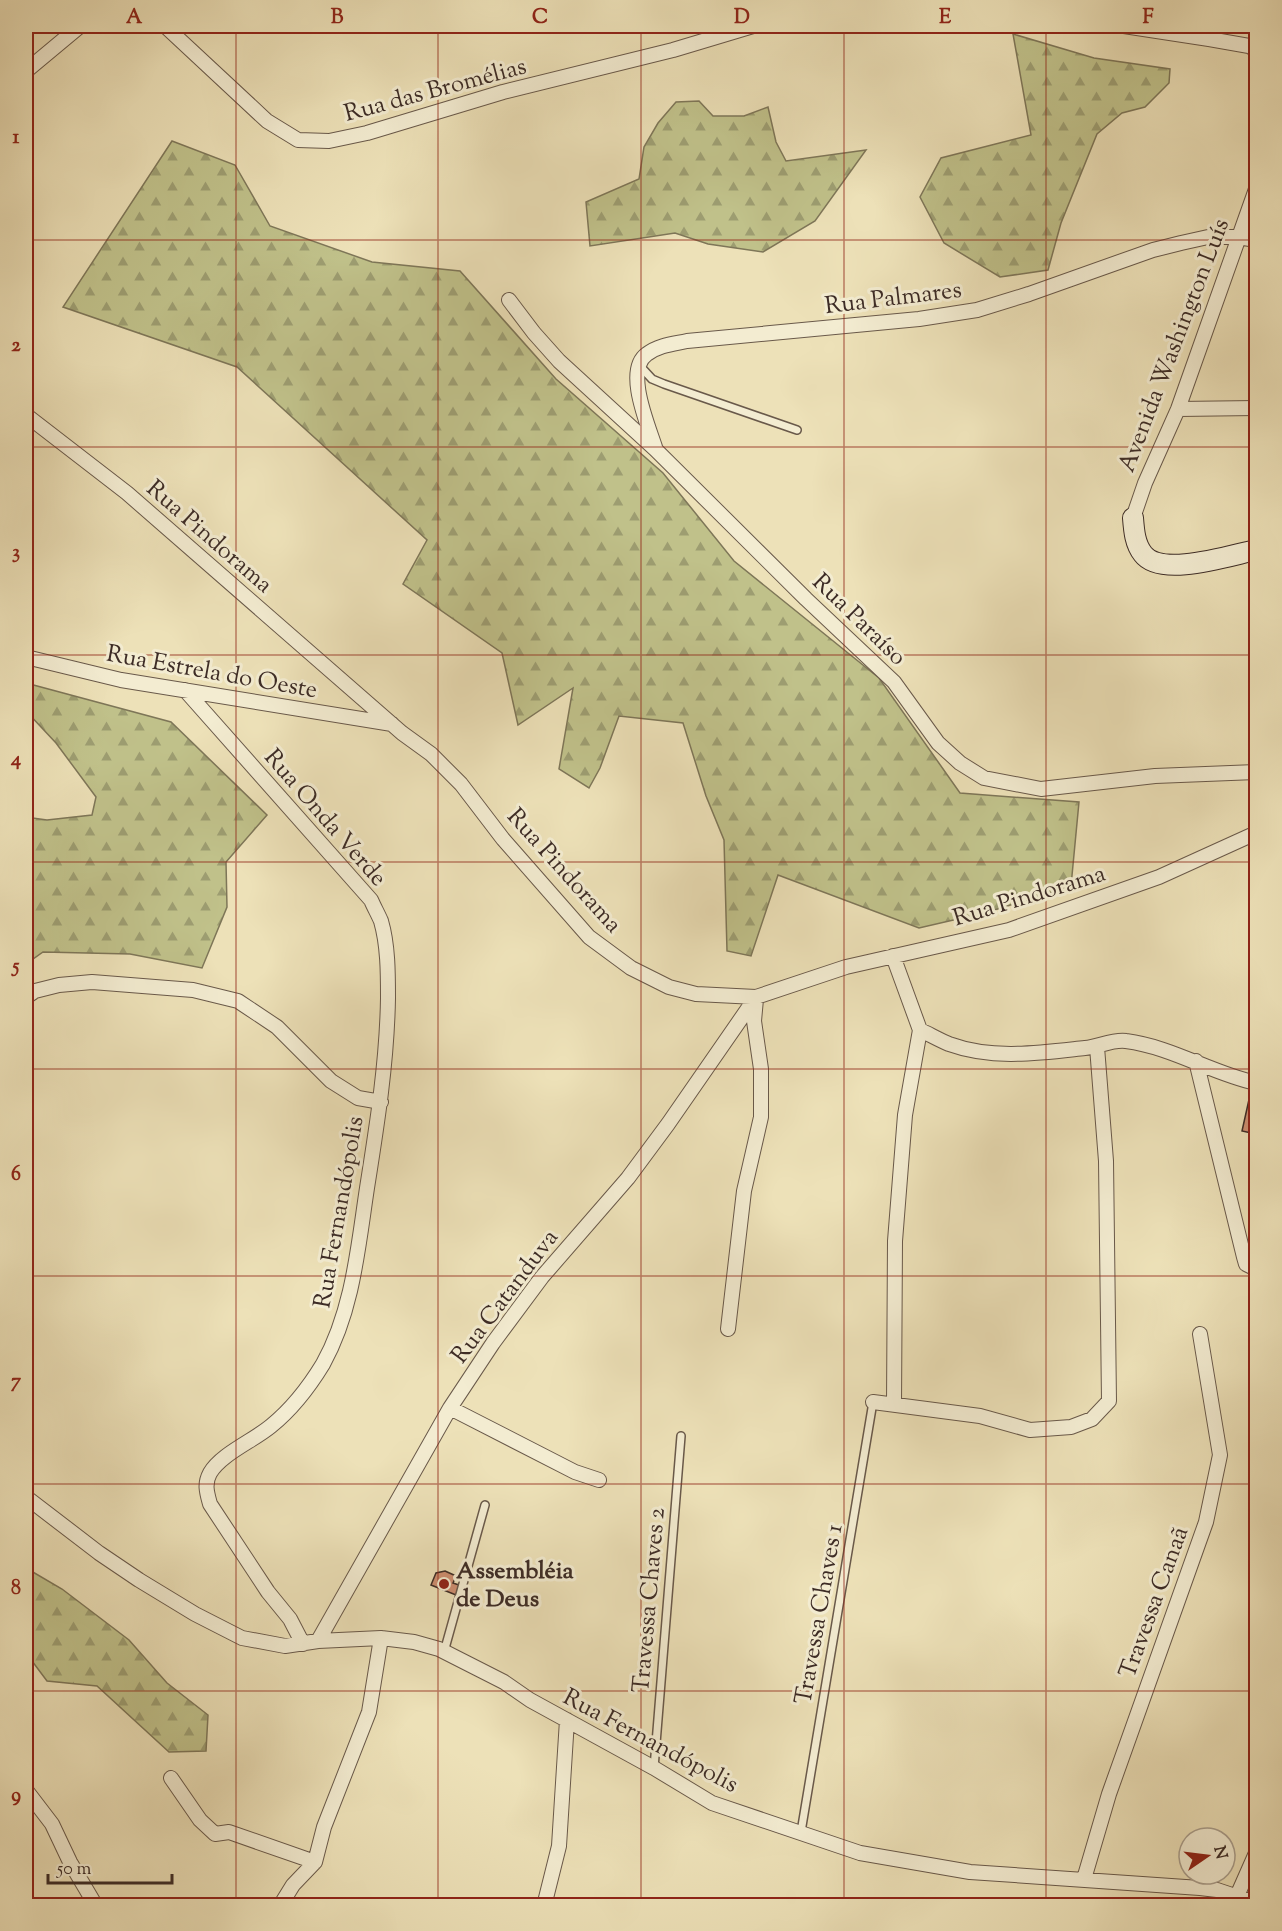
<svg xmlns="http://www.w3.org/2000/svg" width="1282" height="1931" font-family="'Sorts Mill Goudy',serif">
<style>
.forest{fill:url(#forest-firs);stroke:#7e7658;stroke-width:1.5}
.building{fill:#cf8f71;stroke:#3d2c26;stroke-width:1.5}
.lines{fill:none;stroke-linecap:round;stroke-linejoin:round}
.lane-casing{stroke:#69594a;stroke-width:10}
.street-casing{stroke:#69594a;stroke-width:16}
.secondary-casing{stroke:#3d2c26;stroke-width:22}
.lane{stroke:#f3ecd1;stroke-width:7}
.street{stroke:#f3ecd1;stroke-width:14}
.secondary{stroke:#f3ecd1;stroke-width:20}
.grid{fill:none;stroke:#8f2418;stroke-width:1.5;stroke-opacity:0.55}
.poi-dot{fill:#8f2418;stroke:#f3ecd1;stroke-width:2}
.labels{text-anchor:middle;stroke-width:6;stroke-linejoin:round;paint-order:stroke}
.street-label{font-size:24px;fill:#3d2c26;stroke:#f3ecd1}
.poi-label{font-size:24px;font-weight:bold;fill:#3d2c26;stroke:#f3ecd1;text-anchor:start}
.neatline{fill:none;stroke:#8f2418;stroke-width:2}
.grid-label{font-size:20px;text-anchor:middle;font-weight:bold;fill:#8f2418}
</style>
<defs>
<pattern id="forest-firs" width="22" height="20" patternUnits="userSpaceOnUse" patternTransform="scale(1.5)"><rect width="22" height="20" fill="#c0c18a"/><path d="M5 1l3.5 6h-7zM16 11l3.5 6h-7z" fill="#9d9d71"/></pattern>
</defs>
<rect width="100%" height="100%" fill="#ede1b8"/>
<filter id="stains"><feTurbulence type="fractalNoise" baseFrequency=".00333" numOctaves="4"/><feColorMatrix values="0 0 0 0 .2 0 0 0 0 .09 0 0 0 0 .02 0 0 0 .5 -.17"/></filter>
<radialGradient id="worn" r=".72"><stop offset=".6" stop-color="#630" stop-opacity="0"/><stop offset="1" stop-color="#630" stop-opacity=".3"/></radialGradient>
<!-- forest -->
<path class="forest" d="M1013 34 1094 58 1170 69 1169 83 1145 107 1122 113 1097 134 1061 223 1048 270 1000 277 944 243 920 197 941 158 1031 135Z
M699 101 713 116H744L768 107 776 142 786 161 866 150 815 221 763 252 708 244 675 233 590 246 586 202 639 179 644 147 658 123 676 102Z
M172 141 235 165 270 226 372 262 460 271 556 379 663 473 734 561 879 678 960 793 1079 802 1071 886 988 912 919 928 778 875 751 956 727 951 724 840 706 796 683 723 619 716 600 768 589 788 559 769 573 688 518 725 502 653 403 584 427 540 237 367 63 307Z
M26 683 171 722 267 815 226 862 227 907 202 968 130 954 43 952 26 964V817L47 820 92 815 96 797 56 743 26 711Z
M26 1568 62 1589 129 1640 167 1683 208 1715 206 1751 169 1752 97 1686 47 1681 26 1653Z"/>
<!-- building -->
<path class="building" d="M1250 1095 1256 1097V1134L1242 1131Z
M445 1571 456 1576 453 1583 459 1585 456 1595 431 1585 436 1573Z"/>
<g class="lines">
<defs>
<path id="lane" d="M639 365 652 379 664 384 797 430
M444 1652 485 1505
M654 1768 681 1436
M801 1832 873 1402"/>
<path id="street" d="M165 26 267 121 298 140 329 141 367 133 503 92 673 50 753 26
M1124 26 1209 39 1249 46 1256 50
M26 71 80 26
M509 300 534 333 559 361 655 449 806 599 894 682 938 743 960 763 984 778 1041 789 1155 776 1256 772
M1178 409 1256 408
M26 415 127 493 402 733 431 754 461 784 503 839 589 937 631 968 669 987 696 994 756 997 846 967 1009 930 1159 877 1256 833
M655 447C648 425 624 370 647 354 659 345 673 344 687 341L919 319 977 310 1029 294 1153 250 1181 243 1208 237H1238L1256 240
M1133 518 1145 483 1178 409 1256 189
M26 657 121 680 392 724
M185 690 371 900C374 907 378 914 381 921 388 945 388 973 388 998 387 1062 377 1125 367 1188 358 1247 353 1310 323 1364 309 1387 292 1409 271 1426 253 1441 221 1454 210 1473 204 1484 207 1493 210 1504L268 1592 290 1619 303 1644
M893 956 920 1030C929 1034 939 1040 949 1044 993 1060 1039 1053 1085 1048 1098 1047 1113 1039 1126 1041 1172 1047 1211 1073 1256 1083
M26 997 35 991 59 985 92 982 193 990 238 1001 277 1027 331 1081 358 1098 381 1102
M1196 1061 1244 1257 1246 1264 1256 1269
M728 1329 744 1191 761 1117V1069L754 1021 756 999
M873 1402 980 1416 1030 1430 1071 1427 1092 1419 1109 1401 1106 1161 1097 1047
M894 1405 895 1241 905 1115 920 1030
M450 1408 575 1472 599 1480
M26 1497 99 1553 139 1580 195 1614 242 1638 285 1646 318 1641 381 1638 414 1642 439 1649 504 1682 530 1700 654 1768 712 1803 860 1853 970 1872 1200 1888 1217 1890 1256 1903
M318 1641 450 1408 493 1343 542 1277 628 1178 668 1124 756 997
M171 1778 200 1820 215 1834 229 1832 315 1862
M26 1790 52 1824 70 1862 96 1906
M1084 1879 1109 1794 1206 1522 1220 1455 1200 1334
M1237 1896 1256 1853
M280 1906 293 1885 315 1862 324 1827 369 1712 381 1638
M544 1906 559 1846 567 1720"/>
<path id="secondary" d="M1133 518C1134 531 1135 544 1143 554 1161 578 1231 555 1256 550"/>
</defs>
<!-- lane casing -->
<use href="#lane" class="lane-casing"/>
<!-- street casing -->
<use href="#street" class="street-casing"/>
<!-- secondary casing -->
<use href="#secondary" class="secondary-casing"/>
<!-- lane -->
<use href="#lane" class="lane"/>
<!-- street -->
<use href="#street" class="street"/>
<!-- secondary -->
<use href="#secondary" class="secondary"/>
</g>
<!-- grid -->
<path class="grid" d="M236 26V1906M438 26V1906M641 26V1906M844 26V1906M1046 26V1906M26 240H1256M26 447H1256M26 655H1256M26 862H1256M26 1069H1256M26 1276H1256M26 1484H1256M26 1691H1256"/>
<!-- markers -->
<circle class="poi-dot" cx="444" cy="1584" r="6"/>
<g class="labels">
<!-- street labels -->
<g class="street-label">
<text transform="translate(435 89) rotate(-15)" y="8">Rua das Bromélias</text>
<text transform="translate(893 297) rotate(-7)" y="8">Rua Palmares</text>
<text transform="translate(1173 345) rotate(-69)" y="8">Avenida Washington Luís</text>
<text transform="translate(210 536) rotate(41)" y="8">Rua Pindorama</text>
<text transform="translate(860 619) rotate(44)" y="8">Rua Paraíso</text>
<text transform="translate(212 671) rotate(10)" y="8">Rua Estrela do Oeste</text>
<text transform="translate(326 817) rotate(49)" y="8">Rua Onda Verde</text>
<text transform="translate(565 870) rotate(48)" y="8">Rua Pindorama</text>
<text transform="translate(1029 895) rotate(-17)" y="8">Rua Pindorama</text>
<text transform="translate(338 1212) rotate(-80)" y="8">Rua Fernandópolis</text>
<text transform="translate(504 1296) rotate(-53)" y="8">Rua Catanduva</text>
<text transform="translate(648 1600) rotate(-85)" y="8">Travessa Chaves 2</text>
<text transform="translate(1153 1602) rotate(-70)" y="8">Travessa Canaã</text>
<text transform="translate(818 1614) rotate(-80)" y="8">Travessa Chaves 1</text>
<text transform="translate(651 1740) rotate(28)" y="8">Rua Fernandópolis</text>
</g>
<!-- poi labels -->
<g class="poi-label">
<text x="456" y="1578">Assembléia<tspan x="456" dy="28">de Deus</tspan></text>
</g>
</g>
<!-- margin -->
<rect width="1282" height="1931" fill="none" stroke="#ede1b8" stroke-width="66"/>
<!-- north arrow -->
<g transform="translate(1207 1856) rotate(76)"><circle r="28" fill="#f3ecd1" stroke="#aa9f8d" stroke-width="1.5"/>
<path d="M0-4.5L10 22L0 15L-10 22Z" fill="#8f2418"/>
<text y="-9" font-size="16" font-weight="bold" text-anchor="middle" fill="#3d2c26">N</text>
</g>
<!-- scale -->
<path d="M48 1874v9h124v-9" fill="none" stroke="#3d2c26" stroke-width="3"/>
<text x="57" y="1874" font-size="18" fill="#3d2c26" stroke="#f3ecd1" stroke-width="4.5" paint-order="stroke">50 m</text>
<rect x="33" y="33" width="1216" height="1865" class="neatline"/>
<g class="grid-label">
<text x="134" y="23">A</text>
<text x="337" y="23">B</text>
<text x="540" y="23">C</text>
<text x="742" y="23">D</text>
<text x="945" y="23">E</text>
<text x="1148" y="23">F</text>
<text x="16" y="143">1</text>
<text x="16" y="351">2</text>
<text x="16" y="558">3</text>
<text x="16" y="765">4</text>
<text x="16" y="972">5</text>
<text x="16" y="1180">6</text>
<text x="16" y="1387">7</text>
<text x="16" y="1594">8</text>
<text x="16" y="1801">9</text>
</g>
<rect width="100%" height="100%" filter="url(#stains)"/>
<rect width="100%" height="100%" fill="url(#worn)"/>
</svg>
